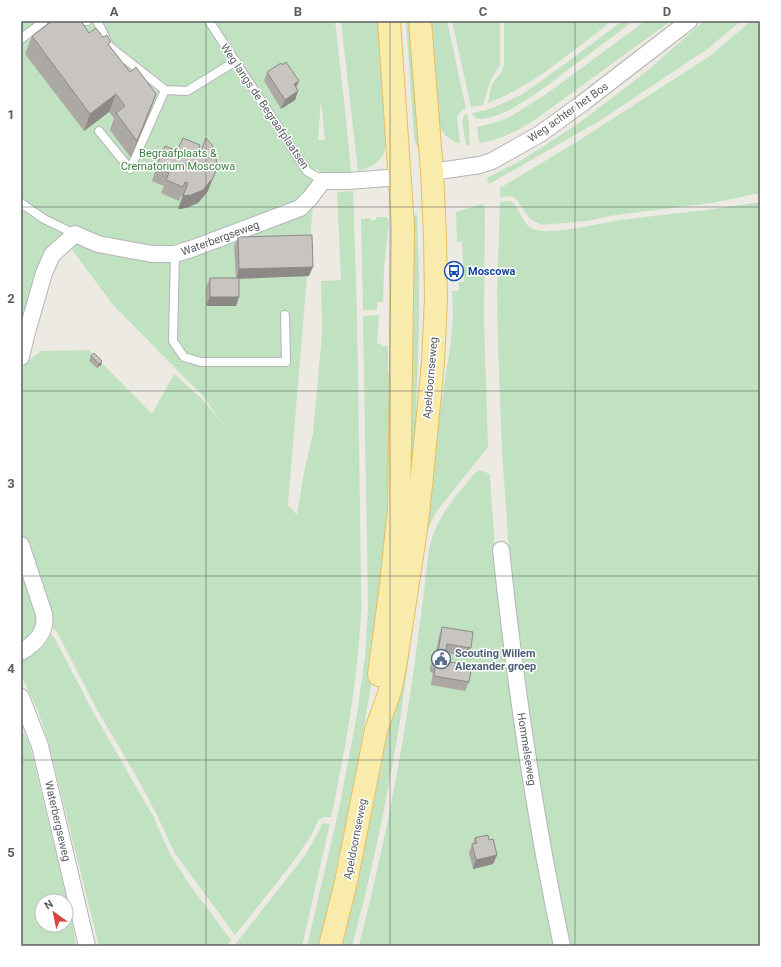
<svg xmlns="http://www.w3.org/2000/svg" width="781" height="967" font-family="Roboto,sans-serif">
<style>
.green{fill:#c1e2c0;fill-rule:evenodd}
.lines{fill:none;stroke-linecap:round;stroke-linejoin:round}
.lane-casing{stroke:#b3b5b9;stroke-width:10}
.street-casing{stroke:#b3b5b9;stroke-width:18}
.primary-casing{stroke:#e5bf62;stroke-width:24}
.lane{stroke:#fff;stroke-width:8}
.street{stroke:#fff;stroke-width:16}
.primary{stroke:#f8ebab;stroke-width:22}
.wall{fill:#aca9a5}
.shaded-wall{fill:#8c8986}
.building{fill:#c8c4c0;stroke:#8c8986}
.grid{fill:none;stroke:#5a5e62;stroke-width:1;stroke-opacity:0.55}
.labels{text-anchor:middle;stroke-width:3;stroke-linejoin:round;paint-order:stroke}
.street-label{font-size:11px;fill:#5a5e62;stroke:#fff}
.park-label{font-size:11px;fill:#3b803e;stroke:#fff}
.transit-label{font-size:11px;font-weight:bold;fill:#164399;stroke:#fff;text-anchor:start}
.service-label{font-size:11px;font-weight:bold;fill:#4e5e75;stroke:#fff;text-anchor:start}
.neatline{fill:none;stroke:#5a5e62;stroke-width:1.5}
.grid-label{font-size:13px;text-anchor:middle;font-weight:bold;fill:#5a5e62}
</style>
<rect width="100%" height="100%" fill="#eceae2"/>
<!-- green -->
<path class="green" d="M21 21H335L346 119 351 172 323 173 316 169 288 505 297 515 304 472 313 433 322 334 321 281 341 280 337 192 353 191 357 314 361 573C361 591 362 610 360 628 356 692 344 755 331 817H325L319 819 311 836 290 866 235 935 174 852 157 815 135 774 96 708 58 634 49 623 27 553 21 528V377L24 364 41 351 89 350 152 414 174 374 201 398 223 424 203 396 113 305 62 236 21 341V210L58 229 48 217 21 200ZM321 100 325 140H318Z
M341 21H379L388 139C384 158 378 166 358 171Z
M406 21H411L420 149H419L415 142 414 136Z
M430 21H447L466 109 462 110 457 117 460 142 459 144C449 140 441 132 437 122Z
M452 21H500V65L491 79 483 105 471 107Z
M504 21H612C573 50 534 86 488 103L491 88 494 81 501 73 504 65Z
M622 21H633C612 37 591 53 569 69 545 87 508 118 478 119L474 117 472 113 490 109 521 95 569 61Z
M645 21H671L533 121C516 131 500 140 481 143L479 142 477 127 494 123 508 118 545 95Z
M704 21H741L706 50 601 120 489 184 487 179 489 177 522 160 579 123 647 71Z
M751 21H760V193L712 203 616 215 586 221 542 225 530 219 517 200 512 196 501 197 500 195V188L578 141 710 56Z
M467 114C470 124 469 135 470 145L469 146 466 145 462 121 464 115Z
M510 201C521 207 521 224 533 229 552 236 600 223 621 220 667 214 714 210 760 202V946H569L548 841 523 671 509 551 502 451 498 346 497 293 500 202Z
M482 204 485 208 484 320 488 447 436 512 426 533C417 596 409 658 400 720 388 796 372 872 352 946H342L364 851 389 727 450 348 453 317 452 291H459V282H464L462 242H457L456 212Z
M412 215H417L419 274V327L414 470 384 669 410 441 414 310Z
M376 217H387L389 223 384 268 383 302H377V310H363L361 219 370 218V220H376Z
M379 315 377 343 381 344V346H388V369L392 401 391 484 379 638 356 774 329 904 319 946H307L339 809 356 720 365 657 368 607 363 316Z
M480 470 490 474C494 541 499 607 507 674 519 765 539 856 555 946H359C375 881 390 816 401 750 413 683 421 616 429 549 435 523 449 503 467 483 471 478 474 472 480 470Z
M21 559 40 618 35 633 21 644Z
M48 631 54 637 92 710 153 816 170 854 189 884 231 940 227 946H99L48 741 38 711 21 675V660L39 644Z
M21 730 28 740 31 750 72 920 76 946H21ZM42 901H66V925H42Z
M323 823 330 824 302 946H234L306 854Z"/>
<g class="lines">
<defs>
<path id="lane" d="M78 21H87
M97 21 110 47 165 90 187 91 236 61
M209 21 307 171 323 181
M21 39 44 21
M99 131 130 169 165 90
M21 203 44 219 75 234
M175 254 173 341 184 357 201 362H286L285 315"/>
<path id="street" d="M432 172 480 165 492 161 540 134 584 102 689 21
M21 357 27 332 44 273 52 255 75 234 98 244 152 254H175L194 248 300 208 310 198 323 181H348L400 177
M21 545 44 614C47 632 36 643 21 652
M501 550C515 683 534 815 562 946
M21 697 40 746 87 946"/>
<path id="primary" d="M379 675 390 593 399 510 403 227 389 21
M330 946 346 882 376 730 390 691 395 667 416 530 421 486 433 362 436 299 435 236 432 172 420 21"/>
</defs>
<!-- lane casing -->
<use href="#lane" class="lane-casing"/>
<!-- street casing -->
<use href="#street" class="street-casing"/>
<!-- primary casing -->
<use href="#primary" class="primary-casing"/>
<!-- lane -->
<use href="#lane" class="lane"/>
<!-- street -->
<use href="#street" class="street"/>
<!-- primary -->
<use href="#primary" class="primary"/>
</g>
<!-- wall -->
<path class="wall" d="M48 21H81L89 33 110 46 130 72 156 94 131 158 110 130 114 118 109 112 84 131 25 54 32 36 47 25Z
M267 72 296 88 298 91 295 100 281 109 264 81Z
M199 150 208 191 198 203 186 208 178 209 182 197 181 196 179 201 161 193 164 186 152 181 156 168 177 151Z
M238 237 309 276 239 278 236 306H206V287L210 278H236L234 246Z
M91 356 102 361 101 365 97 368 89 361Z
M442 627 471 648 467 657 445 653 444 661 469 682 465 691 431 685 433 673 430 672V667L434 658H435L439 636Z
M475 838 489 840 497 855 493 864 473 869 469 853 472 844 473 843Z"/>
<!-- shaded-wall -->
<path class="shaded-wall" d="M299 81 295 90 294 84Z
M298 91 295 100 281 109 285 100Z
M116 94 109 112 84 131 90 114Z
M156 94 150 111 131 158 137 141Z
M213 178 208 191 198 203 186 208 178 209 183 196Z
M313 267 309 276 236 279 239 269Z
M210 297H239L236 306H206Z
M102 361 101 365 97 368 99 364Z
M497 855 493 864 473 869 476 860Z"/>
<!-- building -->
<path class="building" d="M52 21H81L89 33 96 28 103 37 107 35 111 42 108 44 130 72 136 67 156 94 137 141 116 113 125 106 116 94 90 114 32 36Z
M286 62 299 81 294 84 298 91 285 100 267 72 281 63 282 65Z
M183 138 200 145 199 150 201 151 206 138 212 145 216 156 217 168 213 178 203 190 191 195 183 196 188 183 185 182 183 187 166 180 169 173 156 168 165 146 177 151Z
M312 235 313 267 239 269 238 237Z
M210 278H239V297H210Z
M94 353 102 361 99 364 91 356Z
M442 627 473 632 471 648 447 644 444 661 472 666 469 682 434 676 436 663H433L434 658 437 659Z
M488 835 489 840 493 839 497 855 476 860 472 844 477 843 475 838Z"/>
<!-- grid -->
<path class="grid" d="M206 21V946M390 21V946M575 21V946M21 207H760M21 391H760M21 576H760M21 760H760"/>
<!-- icons -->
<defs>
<symbol id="bus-ring" viewBox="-11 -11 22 22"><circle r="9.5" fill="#fff" stroke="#1a4fb4" stroke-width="1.5"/><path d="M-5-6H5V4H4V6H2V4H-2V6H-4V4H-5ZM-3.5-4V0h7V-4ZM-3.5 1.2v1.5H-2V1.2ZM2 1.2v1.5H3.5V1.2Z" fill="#1a4fb4"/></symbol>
<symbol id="civic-ring" viewBox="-11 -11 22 22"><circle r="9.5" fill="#fff" stroke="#5c6f8a" stroke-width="1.5"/><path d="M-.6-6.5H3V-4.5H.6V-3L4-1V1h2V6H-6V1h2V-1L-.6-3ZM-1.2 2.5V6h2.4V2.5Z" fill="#5c6f8a"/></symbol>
</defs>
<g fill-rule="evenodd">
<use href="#bus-ring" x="443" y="260" width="22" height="22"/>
<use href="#civic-ring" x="430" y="648" width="22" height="22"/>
</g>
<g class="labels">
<!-- street labels -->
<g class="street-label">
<text transform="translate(265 106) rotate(56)" y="4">Weg langs de Begraafplaatsen</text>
<text transform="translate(568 112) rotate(-35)" y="4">Weg achter het Bos</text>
<text transform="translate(220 238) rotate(-20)" y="4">Waterbergseweg</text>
<text transform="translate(430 378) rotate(-85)" y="4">Apeldoornseweg</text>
<text transform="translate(527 749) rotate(81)" y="4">Hommelseweg</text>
<text transform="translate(58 821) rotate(77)" y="4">Waterbergseweg</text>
<text transform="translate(355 839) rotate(-79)" y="4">Apeldoornseweg</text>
</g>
<!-- park labels -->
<g class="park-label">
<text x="178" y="157">Begraafplaats &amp;<tspan x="178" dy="13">Crematorium Moscowa</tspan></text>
</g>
<!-- transit labels -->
<g class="transit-label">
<text x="468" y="275">Moscowa</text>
</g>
<!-- service labels -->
<g class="service-label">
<text x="455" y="657">Scouting Willem<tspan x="455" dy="13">Alexander groep</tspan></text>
</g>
</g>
<!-- border -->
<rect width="781" height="967" fill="none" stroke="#ffffff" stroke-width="44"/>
<!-- north arrow -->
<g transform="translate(54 913) rotate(327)"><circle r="19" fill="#ffffff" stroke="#bdbfc0"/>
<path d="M0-3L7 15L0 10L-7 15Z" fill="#db443a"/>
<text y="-6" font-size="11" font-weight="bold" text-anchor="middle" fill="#5a5e62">N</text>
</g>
<rect x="22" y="22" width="737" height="923" class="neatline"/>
<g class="grid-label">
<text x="114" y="16">A</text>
<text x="298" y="16">B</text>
<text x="483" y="16">C</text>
<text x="667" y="16">D</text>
<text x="11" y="119">1</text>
<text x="11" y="303">2</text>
<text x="11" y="488">3</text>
<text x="11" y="673">4</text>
<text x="11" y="857">5</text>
</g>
</svg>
